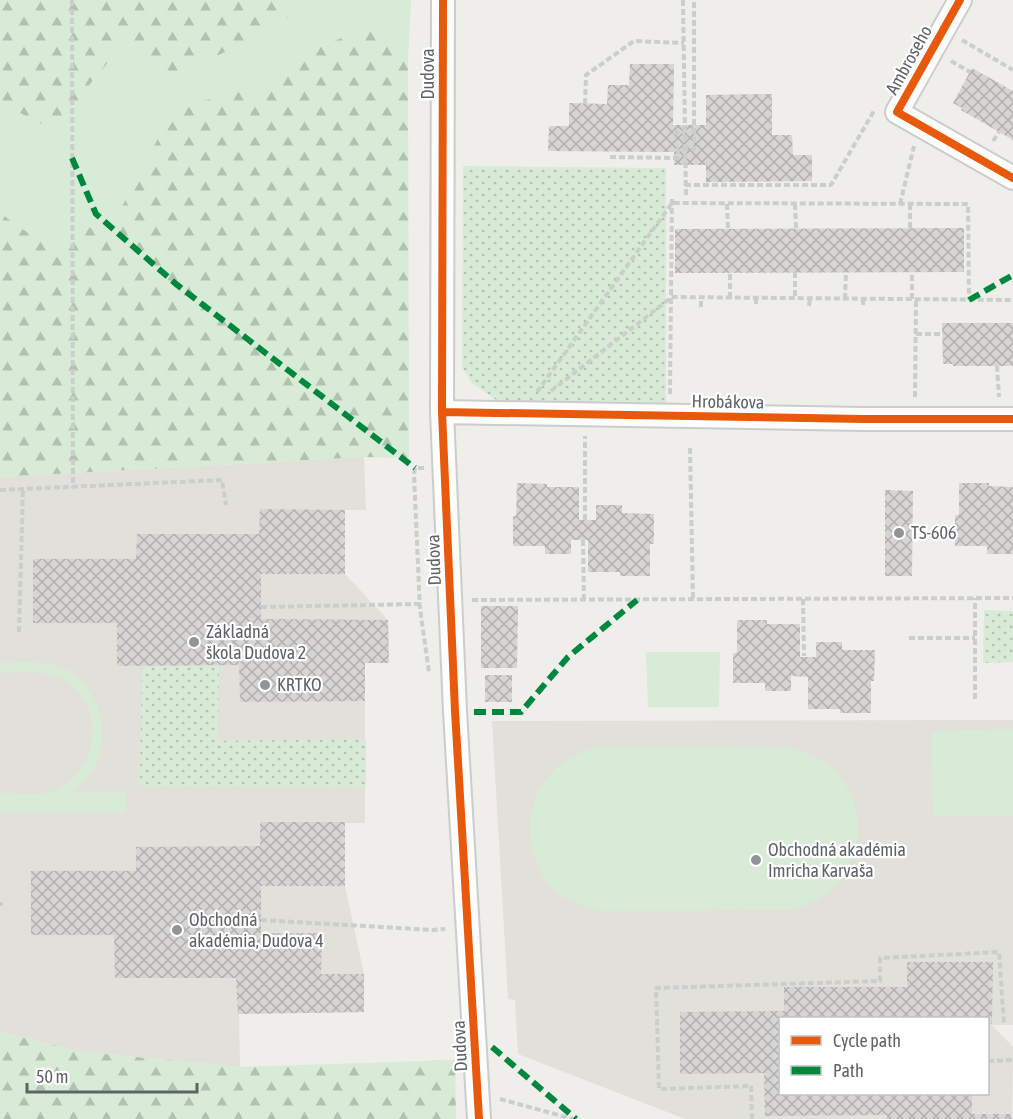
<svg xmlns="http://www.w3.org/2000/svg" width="1013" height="1119" font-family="'Asap Condensed',sans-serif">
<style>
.education{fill:#e2e0da;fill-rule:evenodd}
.green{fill:#d8ebd6}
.forest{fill:url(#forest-firs)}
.park{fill:url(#park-dots)}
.building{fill:url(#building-cross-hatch)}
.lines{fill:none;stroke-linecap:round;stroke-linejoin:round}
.minor-casing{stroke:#cbcccc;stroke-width:26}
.path{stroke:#cacfcc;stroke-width:4;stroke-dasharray:6 3;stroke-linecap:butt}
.minor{stroke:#fdfcfc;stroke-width:22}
.quiet{stroke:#00873e;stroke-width:6;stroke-dasharray:12 6;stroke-linecap:butt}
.cycleway-casing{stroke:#fff;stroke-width:11}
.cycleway{stroke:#e8590c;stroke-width:8}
.poi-dot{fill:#919496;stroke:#fff;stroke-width:2}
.labels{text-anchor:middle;stroke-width:4.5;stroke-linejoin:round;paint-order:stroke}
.street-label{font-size:18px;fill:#5f6368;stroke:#fff}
.poi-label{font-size:18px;fill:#5f6368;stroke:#fff;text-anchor:start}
</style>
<defs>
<pattern id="forest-firs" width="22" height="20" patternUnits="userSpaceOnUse" patternTransform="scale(1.5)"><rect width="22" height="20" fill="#d8ebd6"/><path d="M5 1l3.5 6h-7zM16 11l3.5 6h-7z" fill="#b2c2b1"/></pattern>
<pattern id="park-dots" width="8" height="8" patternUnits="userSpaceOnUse" patternTransform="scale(1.5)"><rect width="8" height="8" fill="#d8ebd6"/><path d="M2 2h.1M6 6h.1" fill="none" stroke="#b2c2b1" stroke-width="1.8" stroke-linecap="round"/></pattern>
<pattern id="building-cross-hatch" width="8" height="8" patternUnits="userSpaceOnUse" patternTransform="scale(1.5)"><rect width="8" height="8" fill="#d6d5d3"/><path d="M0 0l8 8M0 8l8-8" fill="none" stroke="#b1b0af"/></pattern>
</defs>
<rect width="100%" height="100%" fill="#efeeea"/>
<!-- education -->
<path class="education" d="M364 457 366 510H345V574L388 620 389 663H365V823H345V886L364 974V1012L239 1014 240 1067 83 1052 0 1032V477Z
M1013 720V1025H992L1013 1047 1012 1119H685L518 1054 515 1000 508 999 492 721ZM780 1018H988V1094H780Z"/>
<!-- green -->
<path class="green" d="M305 0H411L408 59 374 26 296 55 269 85 174 108 116 220 41 242 0 213V106L4 105 58 131 81 95 130 36 277 29Z
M646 652H720L719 707H648Z
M0 663C19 663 42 660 60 667 99 683 115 737 91 773 86 780 77 786 71 792L126 791V812H0V793C14 793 38 796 50 792 97 778 109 709 67 682 48 669 22 672 0 673Z
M1013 729V816H933L932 731Z
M597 747 790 748C804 752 817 756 828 765 868 797 868 861 828 893 816 902 804 906 790 910L597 911C584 906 571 902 559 894 520 862 520 796 560 765 571 756 584 752 597 747Z"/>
<!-- forest -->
<path class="forest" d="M0 0H305L277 29 167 78 130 36 81 95 58 132 4 105 0 106Z
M374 26 408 59 409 458 364 457 0 477V213L41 242 115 220 174 108 268 85 296 55Z
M0 1032 83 1052 240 1067 455 1060 456 1119H0Z"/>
<!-- park -->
<path class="park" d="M463 166 666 168V406L502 404 472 383 462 367Z
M984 610 1013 611V662L983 663Z
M219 666 218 741 366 739V787L140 786 142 667Z"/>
<!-- building -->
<path class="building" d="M630 64H674L673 125H706V95L772 94V135H792L793 155H812V181L706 182V165H674V152L548 151 549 126H569V103L607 104 608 85H629Z
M972 68 1013 91V140L961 110 962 108 953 103Z
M964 228V272L675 273V229Z
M942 323H1013V366H953V364H943Z
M517 483 547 484V487H579V520H596V505H622V513L654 514V544H650V576H620V572H588V540H571V554H545V546H513V516H516Z
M959 483H989V486L1013 487V554H987V546H955V515H959Z
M885 490 913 491 912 576H885Z
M260 509 345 510V574H261V619L388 620 389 663H365V701L240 702 239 665 117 666V623H33V559H136L137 534H259Z
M481 606H518L517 668H481Z
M737 620H767V624H800V657H816V642H842V650H875L874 681H871V713H840V709H808V677L791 676V691H765V683H733V653H737Z
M485 675H512V702H485Z
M260 822H345V886H261V933H322L321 974H364V1012L238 1014 236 978H115L114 935H31V871H136V847L260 846Z
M907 962H993L992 1024H988V1018H780V1094H972V1114H1012V1119H887V1115L765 1116 764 1073 680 1074V1012L784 1011V987H907Z"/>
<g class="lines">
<defs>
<path id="minor" d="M443 0 442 412 455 711 479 1119
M960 0 897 112 1013 178
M442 412 863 419H1013"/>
</defs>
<!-- minor casing -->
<use href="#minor" class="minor-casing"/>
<!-- path -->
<path class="path" d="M72 0 73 488
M683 0 686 196
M962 40 1013 70
M951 61 970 72
M585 104 586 75 634 41 684 43
M673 133 685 132
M993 141 999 132
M610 157 678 158V149H694V0
M685 185H831L875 109
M727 204 728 229
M795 204 796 229
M900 204 914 146
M910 204V228
M795 272V298
M730 298V273
M756 298V305
M845 299 846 272
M863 299V307
M912 299V272
M809 306 810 298
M701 307V297
M916 334H943
M997 366 999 397
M551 391 672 297 1013 300
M537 392 672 203 968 204 969 300
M670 394 672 196
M915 397 916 299
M690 448 693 599
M424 468H415L414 475 420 609 429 672
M0 490 222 480 226 505
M585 520V436
M583 540 584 600
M803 599 804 656
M472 600 1013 598
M261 607 420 604
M19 632 23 489
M909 638H975
M975 699V598
M0 904H3
M261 920 433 930 445 929
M988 1061 1013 1060
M500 1099 573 1119
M752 1119 751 1086 659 1089 656 988 880 981V958L999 952 1004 1024"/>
<!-- minor -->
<use href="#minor" class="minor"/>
<!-- quiet -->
<path class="quiet" d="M72 158 96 214 176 284 415 468
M969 300 1013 275
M474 712H521L568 657 637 600
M492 1047 576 1119"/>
<defs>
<path id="cycleway" d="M443 0 442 412 455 711 479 1119
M960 0 897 112 1013 178
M442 412 863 419H1013"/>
</defs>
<!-- cycleway casing -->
<use href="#cycleway" class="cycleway-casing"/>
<!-- cycleway -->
<use href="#cycleway" class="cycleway"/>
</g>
<!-- markers -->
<g class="poi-dot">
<circle cx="899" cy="533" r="6"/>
<circle cx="194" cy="642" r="6"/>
<circle cx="265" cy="685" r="6"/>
<circle cx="756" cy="860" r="6"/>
<circle cx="177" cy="930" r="6"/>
</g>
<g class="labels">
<!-- street labels -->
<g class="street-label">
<text transform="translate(909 60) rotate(-61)" y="6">Ambroseho</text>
<text transform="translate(428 74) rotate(-90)" y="6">Dudova</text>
<text transform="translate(728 402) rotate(1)" y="6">Hrobákova</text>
<text transform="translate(434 560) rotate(-92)" y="6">Dudova</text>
<text transform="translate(460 1046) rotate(-93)" y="6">Dudova</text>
</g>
<!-- poi labels -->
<g class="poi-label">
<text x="911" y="539">TS-606</text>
<text x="206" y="638">Základná<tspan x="206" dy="21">škola Dudova 2</tspan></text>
<text x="277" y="691">KRTKO</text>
<text x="768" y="856">Obchodná akadémia<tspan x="768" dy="21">Imricha Karvaša</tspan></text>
<text x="189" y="926">Obchodná<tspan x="189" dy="21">akadémia, Dudova 4</tspan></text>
</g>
</g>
<!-- legend -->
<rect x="779" y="1017" width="210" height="78" fill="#ffffff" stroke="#bfc1c3" stroke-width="1.5"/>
<rect x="791" y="1036" width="30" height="9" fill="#e8590c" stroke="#bfc1c3" stroke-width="1.5"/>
<text x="833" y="1047" font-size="18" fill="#5f6368">Cycle path</text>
<rect x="791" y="1066" width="30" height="9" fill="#00873e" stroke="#bfc1c3" stroke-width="1.5"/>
<text x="833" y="1077" font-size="18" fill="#5f6368">Path</text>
<!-- scale -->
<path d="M27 1083v9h170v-9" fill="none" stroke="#5f6368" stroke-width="3"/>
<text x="36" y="1083" font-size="18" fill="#5f6368" stroke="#ffffff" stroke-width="4.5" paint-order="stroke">50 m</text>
</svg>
